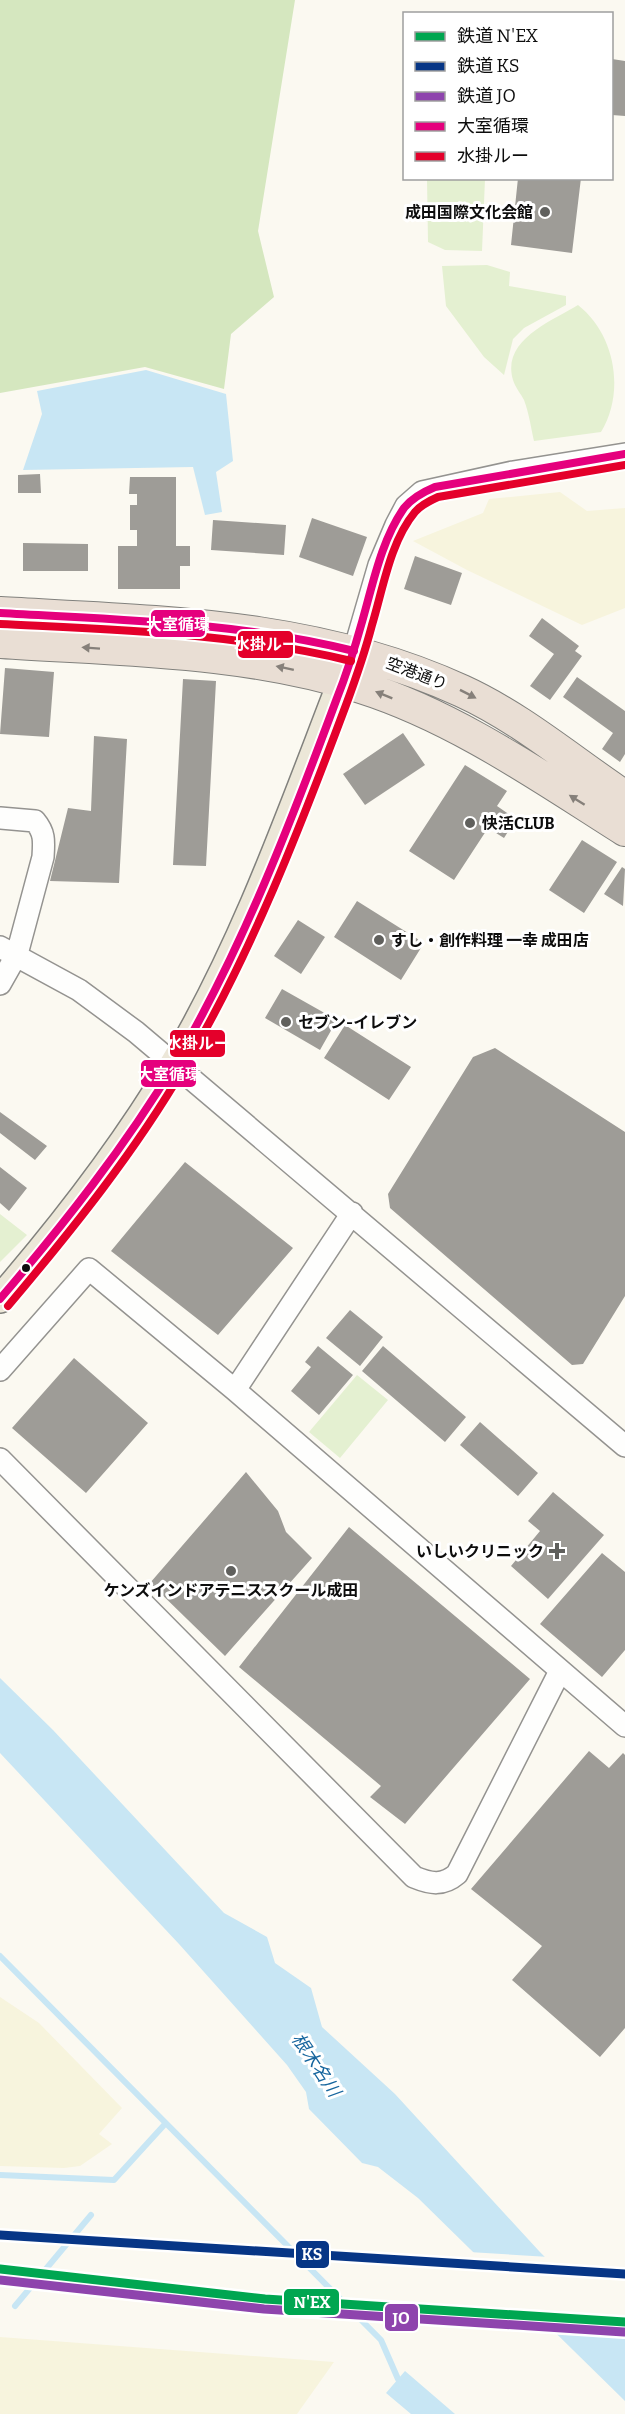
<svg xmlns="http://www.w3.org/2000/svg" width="625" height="2414" font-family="Bitter,'Noto Sans JP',serif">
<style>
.farmland{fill:#f7f4dd}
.green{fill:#e4f0d1}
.forest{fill:#d5e7bf}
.water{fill:#c8e6f4}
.pier{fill:#fbf9f1}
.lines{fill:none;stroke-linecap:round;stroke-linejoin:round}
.stream{stroke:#c8e6f4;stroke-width:6}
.building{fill:#9e9c97}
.minor-casing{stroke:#949390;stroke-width:24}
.major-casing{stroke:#81817d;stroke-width:30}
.highway-casing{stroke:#81817d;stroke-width:34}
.minor{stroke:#fefefd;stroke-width:21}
.major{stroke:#ece7d8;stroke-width:27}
.highway{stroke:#e9ded4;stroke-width:32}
.bus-1-casing{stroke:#fff;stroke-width:12}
.bus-2-casing{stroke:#fff;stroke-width:12}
.bus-1{stroke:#e5007d;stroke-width:8}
.bus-2{stroke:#e4002b;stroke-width:8}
.rail-1-casing{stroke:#fff;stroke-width:14}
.rail-2-casing{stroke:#fff;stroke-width:14}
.rail-3-casing{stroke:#fff;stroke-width:14}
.rail-1{stroke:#00a651;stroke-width:9}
.rail-2{stroke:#073686;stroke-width:9}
.rail-3{stroke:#8e44ad;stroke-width:9}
.oneway{fill:#86807a}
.poi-dot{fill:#60605d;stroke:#fff;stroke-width:2}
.bus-dot{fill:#0d0d0d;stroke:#fff;stroke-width:2}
.labels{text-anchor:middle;stroke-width:6;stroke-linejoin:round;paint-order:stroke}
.poi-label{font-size:16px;font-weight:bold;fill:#0d0d0d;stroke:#fff;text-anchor:start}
.street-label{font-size:16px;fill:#0d0d0d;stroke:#fff}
.water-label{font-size:18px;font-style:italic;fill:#17669e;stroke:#fff}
.line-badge{stroke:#fff;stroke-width:2}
.badge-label{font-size:16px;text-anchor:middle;font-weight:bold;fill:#fff}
</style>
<rect width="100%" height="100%" fill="#fbf9f1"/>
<!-- farmland -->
<path class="farmland" d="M560 492 587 511 625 508V608L582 625 467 570 413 541 483 513 489 499Z
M0 1997 39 2023 122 2108 99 2134 112 2144 80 2166 64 2168 0 2166Z
M0 2337 334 2362 297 2414H0Z"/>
<!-- green -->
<path class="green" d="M427 179H485L482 251 445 250 428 242Z
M487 265 510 272 509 286 566 296V305L524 328 513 339 504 375 484 357 446 306 442 266Z
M578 305C616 335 625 393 601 432L534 441C531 428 529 413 524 400 521 394 515 387 513 380 501 340 552 321 578 305Z
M0 1214 27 1235 0 1262Z
M357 1375 388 1400 340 1458 309 1432Z"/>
<!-- forest -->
<path class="forest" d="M0 0H295L258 231 274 297 231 334 224 389 145 367 0 393Z"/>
<!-- water -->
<path class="water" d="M146 370 226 394 233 461 216 472 222 512 205 515 193 467 23 470 42 414 37 391Z
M0 1678 53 1730 224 1913 267 1937 275 1963 311 1988 322 2027 395 2094 539 2251 625 2339V2401L418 2198 378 2167 362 2163 309 2109 306 2092 287 2065 179 1944 0 1753Z
M405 2371 455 2414H411L386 2393Z"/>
<!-- pier -->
<path class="pier" d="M469 2252 549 2257 621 2330 544 2326Z"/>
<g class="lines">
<!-- stream -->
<path class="stream" d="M0 1956 381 2340 398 2379
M0 2175 114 2180 165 2124
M15 2306 91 2215"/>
</g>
<!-- building -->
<path class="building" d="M612 59 625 61V116L612 115Z
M518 178H581L572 253 511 245Z
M40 474 41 493H18V475Z
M130 477H176V546H190V566H180V589H118V546H137V530H130V505H137V494H129Z
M312 518 367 537 353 576 299 557Z
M213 520 286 525 284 555 211 550Z
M23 543 88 544V571H23Z
M415 556 462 573 451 605 404 589Z
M542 618 579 646 575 651 582 656 550 700 530 686 554 654 529 636Z
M5 668 54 672 49 737 0 734Z
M577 677 625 711V754L620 762 602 749 613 733 563 697Z
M183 679 216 681 206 866 173 865Z
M403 733 425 765 365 805 343 774Z
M94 736 127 739 119 883 50 881 68 808 91 811Z
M465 765 507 791 497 806 516 819 504 838 488 828 454 880 409 851Z
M582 840 617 862 584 913 549 890Z
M622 867 625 869 623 906 604 894Z
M357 901 424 943 401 980 334 937Z
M298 920 325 937 301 974 274 956Z
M282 989 337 1020 320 1050 265 1018Z
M345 1025 411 1067 389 1100 324 1058Z
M495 1048 625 1132V1296L583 1364 572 1365 390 1208 388 1194 473 1057Z
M0 1112 47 1146 35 1160 0 1133Z
M185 1162 293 1248 218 1335 111 1251Z
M0 1167 27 1188 9 1211 0 1203Z
M350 1310 383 1337 360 1366 326 1338Z
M318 1346 353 1375 319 1415 291 1391 311 1367 305 1362Z
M383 1346 466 1417 445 1442 362 1371Z
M74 1358 148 1423 86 1493 12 1428Z
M480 1422 538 1473 518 1496 460 1445Z
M246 1472 278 1511 286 1532 312 1558 225 1656 150 1583Z
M553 1492 604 1535 548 1599 511 1566 540 1531 528 1521Z
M349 1527 530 1679 405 1824 370 1797 381 1786 239 1667Z
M602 1553 625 1572V1650L602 1677 540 1624Z
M589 1751 609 1768 623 1753 625 1755V2028L600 2057 512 1980 542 1946 471 1889Z"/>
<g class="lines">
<defs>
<path id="minor" d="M354 651 379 565 396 525 406 506 422 492 513 472 625 454
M0 818 35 821C45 833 44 841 43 857L17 954 0 984
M0 947 79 990 136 1032 625 1446
M0 1370 89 1269 235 1390 625 1726
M235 1390 352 1213
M0 1459 414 1877C431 1884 443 1886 457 1874L560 1671"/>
<path id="major" d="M0 1299C64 1225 125 1146 175 1062 249 937 296 798 349 663"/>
<path id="highway" d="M0 613C159 622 314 623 462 691 521 718 571 761 625 797
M0 642C120 650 246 650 361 687 456 717 541 777 625 830"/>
</defs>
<!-- minor casing -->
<use href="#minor" class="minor-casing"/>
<!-- major casing -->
<use href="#major" class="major-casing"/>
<!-- highway casing -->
<use href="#highway" class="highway-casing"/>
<!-- minor -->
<use href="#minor" class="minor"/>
<!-- major -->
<use href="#major" class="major"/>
<!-- highway -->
<use href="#highway" class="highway"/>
<defs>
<path id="bus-1" d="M0 613C119 620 238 622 354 651
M0 1299C64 1224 125 1147 176 1062 243 947 291 822 337 698 347 673 355 647 362 622 373 584 381 541 404 508 412 498 423 492 435 487L625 454"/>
<path id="bus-2" d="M0 624C118 630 236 633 351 661
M8 1306C72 1230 135 1152 185 1066 252 952 300 828 346 705 356 678 365 652 372 625 383 589 390 542 415 512 421 505 429 501 438 497L625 465"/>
</defs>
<!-- bus-1 casing -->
<use href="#bus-1" class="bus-1-casing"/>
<!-- bus-2 casing -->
<use href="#bus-2" class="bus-2-casing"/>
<!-- bus-1 -->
<use href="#bus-1" class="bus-1"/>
<!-- bus-2 -->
<use href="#bus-2" class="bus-2"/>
<defs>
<path id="rail-1" d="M0 2269 265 2299 625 2322"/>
<path id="rail-2" d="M0 2235 625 2274"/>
<path id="rail-3" d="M0 2280 264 2309 624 2332"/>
</defs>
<!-- rail-1 casing -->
<use href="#rail-1" class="rail-1-casing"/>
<!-- rail-2 casing -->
<use href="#rail-2" class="rail-2-casing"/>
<!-- rail-3 casing -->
<use href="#rail-3" class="rail-3-casing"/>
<!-- rail-1 -->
<use href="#rail-1" class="rail-1"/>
<!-- rail-2 -->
<use href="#rail-2" class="rail-2"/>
<!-- rail-3 -->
<use href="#rail-3" class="rail-3"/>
</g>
<!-- one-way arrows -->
<defs><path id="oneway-solid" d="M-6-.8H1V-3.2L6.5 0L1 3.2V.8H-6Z" transform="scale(1.5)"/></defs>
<g class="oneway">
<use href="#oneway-solid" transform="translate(91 648) rotate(-176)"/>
<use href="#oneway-solid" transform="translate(285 668) rotate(-168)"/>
<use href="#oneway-solid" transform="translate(468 694) rotate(27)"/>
<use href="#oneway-solid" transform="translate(384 695) rotate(-158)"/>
<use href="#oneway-solid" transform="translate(577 800) rotate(-148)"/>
</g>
<!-- markers -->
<g class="poi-dot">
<circle cx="545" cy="212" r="6"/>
<circle cx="470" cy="823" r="6"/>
<circle cx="379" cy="940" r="6"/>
<circle cx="286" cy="1022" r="6"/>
<path d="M554 1542h6v6h6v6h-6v6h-6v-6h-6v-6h6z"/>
<circle cx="231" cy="1571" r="6"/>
</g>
<circle class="bus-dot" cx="26" cy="1268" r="5"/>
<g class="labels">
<!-- poi labels -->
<g class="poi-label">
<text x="533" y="218" text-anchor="end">成田国際文化会館</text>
<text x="482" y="829">快活CLUB</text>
<text x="391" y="946">すし・創作料理 一幸 成田店</text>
<text x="298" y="1028">セブン-イレブン</text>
<text x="544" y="1557" text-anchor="end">いしいクリニック</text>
<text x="231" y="1596" text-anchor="middle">ケンズインドアテニススクール成田</text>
</g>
<!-- street labels -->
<g class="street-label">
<text transform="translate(417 673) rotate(21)" y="6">空港通り</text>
</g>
<!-- water labels -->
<g class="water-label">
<text transform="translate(316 2065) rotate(56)" y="6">根木名川</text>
</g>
</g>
<g class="line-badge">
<rect x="150" y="609" width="56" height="29" rx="6" fill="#e5007d"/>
<rect x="237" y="630" width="57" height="29" rx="6" fill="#e4002b"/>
<rect x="169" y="1029" width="57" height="29" rx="6" fill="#e4002b"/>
<rect x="140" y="1059" width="57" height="29" rx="6" fill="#e5007d"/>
<rect x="295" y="2240" width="35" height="29" rx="6" fill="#073686"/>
<rect x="283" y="2288" width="57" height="28" rx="6" fill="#00a651"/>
<rect x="384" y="2303" width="35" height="29" rx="6" fill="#8e44ad"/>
</g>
<g class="badge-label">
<text x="178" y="630">大室循環</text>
<text x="266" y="650">水掛ルー</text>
<text x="198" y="1049">水掛ルー</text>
<text x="169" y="1080">大室循環</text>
<text x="312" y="2260">KS</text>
<text x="312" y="2308">N'EX</text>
<text x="401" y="2324">JO</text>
</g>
<!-- legend -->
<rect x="403" y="12" width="210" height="168" fill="#ffffff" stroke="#9e9e9e" stroke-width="1.5"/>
<rect x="415" y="32" width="30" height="9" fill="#00a651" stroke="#9e9e9e" stroke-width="1.5"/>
<text x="457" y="42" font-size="18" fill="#0d0d0d">鉄道 N'EX</text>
<rect x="415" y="62" width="30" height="9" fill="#073686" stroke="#9e9e9e" stroke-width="1.5"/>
<text x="457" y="72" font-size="18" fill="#0d0d0d">鉄道 KS</text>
<rect x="415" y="92" width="30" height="9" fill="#8e44ad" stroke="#9e9e9e" stroke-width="1.5"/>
<text x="457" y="102" font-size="18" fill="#0d0d0d">鉄道 JO</text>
<rect x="415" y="122" width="30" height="9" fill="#e5007d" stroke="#9e9e9e" stroke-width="1.5"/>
<text x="457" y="132" font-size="18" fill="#0d0d0d">大室循環</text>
<rect x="415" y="152" width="30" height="9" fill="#e4002b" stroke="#9e9e9e" stroke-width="1.5"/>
<text x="457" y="162" font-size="18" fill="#0d0d0d">水掛ルー</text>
</svg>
